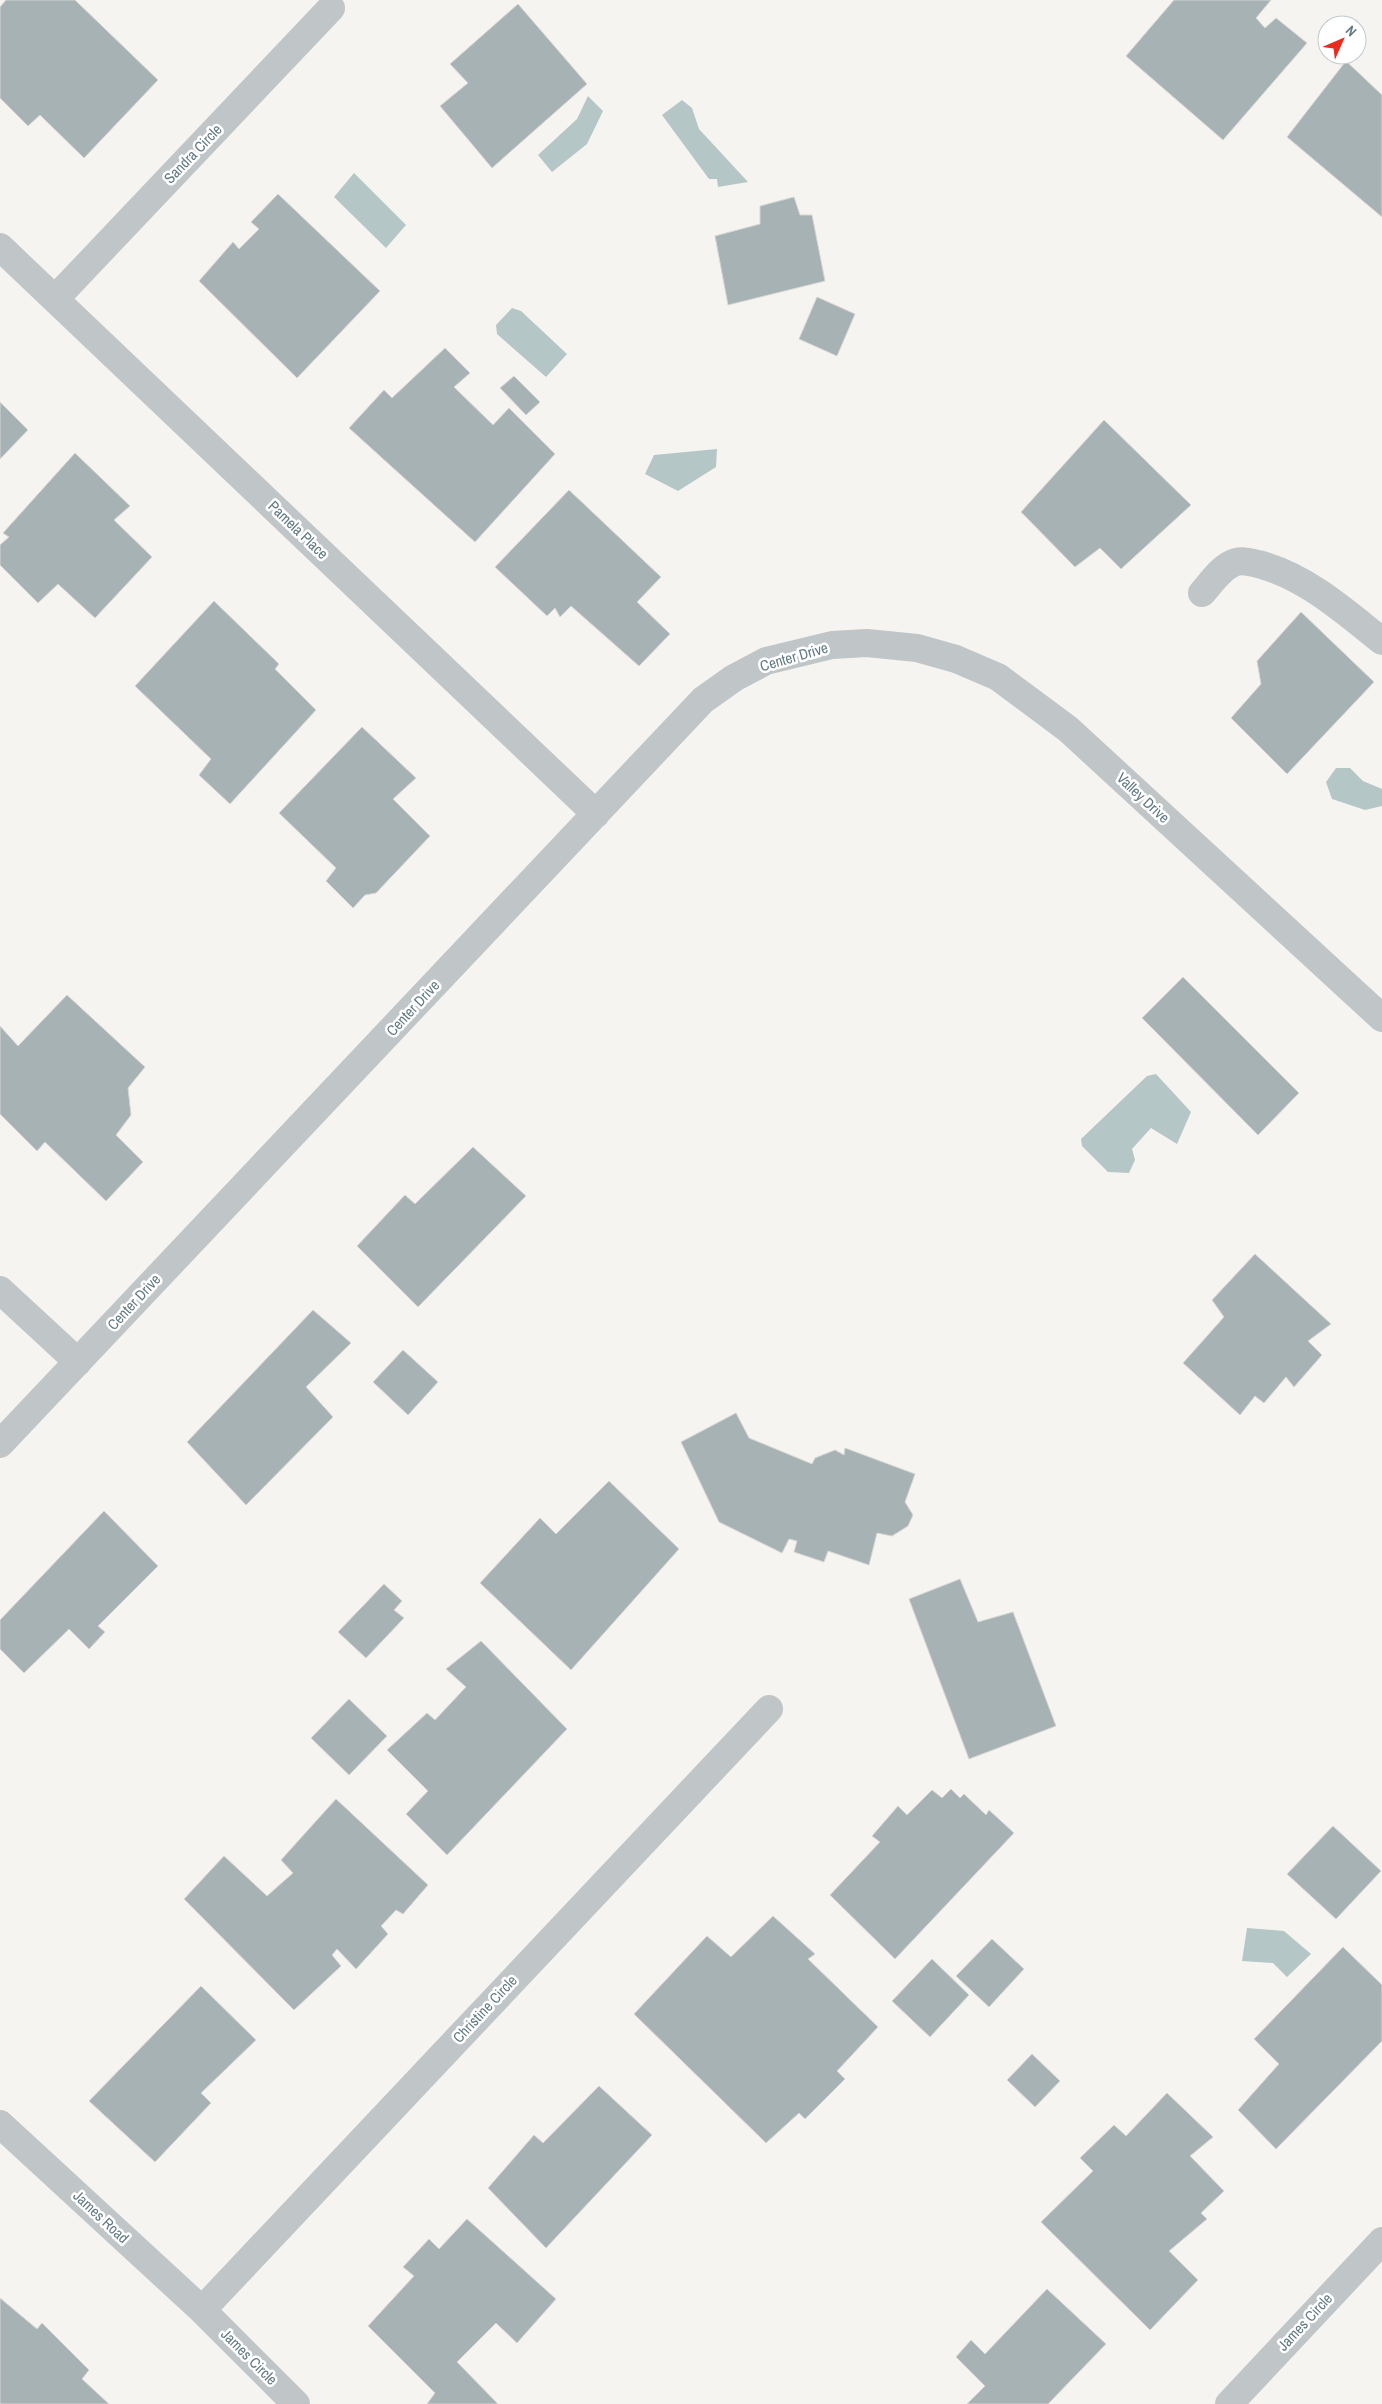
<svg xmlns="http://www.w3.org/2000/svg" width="1382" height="2404" font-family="'Archivo Narrow',sans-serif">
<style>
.water{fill:#b5c6c7}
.building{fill:#a6b2b4;stroke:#d6d6d3}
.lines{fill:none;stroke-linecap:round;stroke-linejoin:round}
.minor{stroke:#c0c5c7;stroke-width:28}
.labels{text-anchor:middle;stroke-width:5;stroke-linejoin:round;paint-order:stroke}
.street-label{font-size:15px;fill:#637a83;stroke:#fff}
</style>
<rect width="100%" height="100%" fill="#f5f4f1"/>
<!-- water -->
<path class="water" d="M588 96 603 111 587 144 552 172 538 155 577 119Z
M682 100 692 108 699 129 748 182 718 187 717 179H709L662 115Z
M354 173 406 225 386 248 334 197Z
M512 308 521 311 567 354 546 377 497 334 496 325Z
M717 449 716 467 678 491 645 474 654 455Z
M1336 768H1350L1363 781 1382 789V806L1365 810 1332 799 1326 782Z
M1156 1074 1191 1112 1177 1144 1151 1128 1132 1149 1135 1160 1129 1173 1108 1172 1082 1146 1081 1139 1147 1076Z
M1247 1928 1284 1931 1311 1954 1287 1977 1273 1963 1242 1961Z"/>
<!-- building -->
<path class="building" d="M6 0H75L158 80 84 158 40 115 28 126 0 98V7Z
M1174 0H1271L1256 18 1265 28 1276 18 1307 43 1223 140 1126 56Z
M518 4 587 84 492 168 440 106 468 83 450 64Z
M1346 61 1382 95V217L1287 137Z
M278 194 380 291 297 378 199 281 233 242 239 249 259 229 251 222Z
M794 197 800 215H812L825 281 728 305 715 236 760 224V206Z
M817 297 855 314 837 356 799 339Z
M445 348 470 373 454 387 493 425 509 408 555 454 475 542 349 428 384 390 392 398Z
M514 376 540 402 526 415 500 388Z
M0 402 28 430 0 459Z
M1104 420 1191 505 1121 569 1100 548 1075 567 1021 512Z
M75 453 130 506 114 520 152 557 95 618 58 584 38 603 0 565V545L9 537 3 533Z
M569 490 661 577 637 602 670 634 639 666 571 606 560 617 555 608 547 616 495 567Z
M214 601 279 664 275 669 316 710 230 804 199 775 211 759 135 686Z
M1301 612 1374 682 1287 774 1231 718 1261 684 1257 661Z
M362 727 416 778 393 799 430 836 376 893 365 895 353 908 326 881 336 868 279 813Z
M1183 977 1299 1093 1258 1135 1142 1018Z
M67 995 145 1067 128 1088 131 1115 116 1135 143 1162 106 1201 45 1142 37 1151 0 1114V1026L18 1046Z
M473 1147 526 1196 418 1307 357 1246 405 1195 415 1204Z
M1255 1254 1331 1324 1308 1341 1322 1355 1294 1387 1286 1377 1264 1403 1255 1396 1240 1415 1183 1363 1224 1317 1212 1300Z
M313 1310 351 1343 306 1387 333 1417 246 1505 187 1442Z
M403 1350 438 1382 408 1415 373 1382Z
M736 1413 749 1438 812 1464 815 1458 835 1450 844 1455 845 1448 915 1474 905 1502 913 1515 908 1526 892 1536 877 1533 869 1565 828 1551 824 1562 794 1552 797 1541 789 1539 782 1553 719 1522 681 1442Z
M609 1481 679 1549 571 1670 480 1583 540 1518 556 1534Z
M104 1511 158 1566 98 1626 105 1632 89 1649 69 1629 24 1673 0 1649V1620Z
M960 1579 978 1622 1013 1612 1056 1726 969 1759 909 1599Z
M384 1584 402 1601 394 1610 404 1618 366 1658 338 1632Z
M481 1641 567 1729 447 1855 406 1814 428 1791 387 1750 427 1713 435 1720 466 1687 446 1669Z
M349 1699 387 1736 349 1775 311 1738Z
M951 1789 960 1798 964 1794 986 1815 989 1810 1014 1833 895 1959 830 1895 880 1842 872 1836 898 1806 907 1815 932 1790 942 1798Z
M336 1799 428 1885 403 1914 396 1910 381 1926 388 1934 356 1969 337 1949 332 1955 341 1966 294 2010 184 1899 224 1856 267 1896 293 1873 281 1860Z
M1333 1826 1381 1871 1336 1919 1287 1874Z
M773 1916 815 1954 808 1959 878 2027 837 2071 845 2079 805 2119 799 2113 766 2143 634 2014 707 1936 731 1957Z
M992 1939 1024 1969 989 2007 956 1976Z
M1343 1947 1382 1985V2041L1276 2149 1238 2110 1279 2064 1254 2039Z
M932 1959 969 1995 930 2037 892 2001Z
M201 1986 256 2040 201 2093 211 2103 155 2162 89 2101Z
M1032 2054 1060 2081 1035 2107 1007 2080Z
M599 2086 652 2135 546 2248 488 2188 534 2135 543 2143Z
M1167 2093 1213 2137 1190 2156 1224 2191 1201 2213 1207 2219 1169 2251 1198 2280 1150 2330 1041 2222 1093 2171 1080 2158 1114 2125 1126 2136Z
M467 2219 556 2299 517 2343 496 2323 457 2362 498 2404H427L435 2393 368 2326 414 2276 403 2267 429 2239 439 2249Z
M1047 2289 1106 2344 1048 2404H967L985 2386 956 2357 971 2340 985 2354Z
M0 2298 37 2329 42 2323 89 2370 82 2379 109 2404H0Z"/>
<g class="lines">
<!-- minor -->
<path class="minor" d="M0 247 596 814
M55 299 331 8
M1202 593C1211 583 1222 566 1236 562 1244 560 1254 563 1262 565 1309 579 1344 611 1382 641
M0 1290 78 1362
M0 1444 703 700 734 678 766 661 832 645 867 643 917 648 956 659 998 677 1068 729 1382 1018
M0 2124 202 2310 296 2404
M202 2310 769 1709
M1229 2404 1382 2241"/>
</g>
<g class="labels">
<!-- street labels -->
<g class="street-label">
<text transform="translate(193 154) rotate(-46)" y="5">Sandra Circle</text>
<text transform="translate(298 530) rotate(44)" y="5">Pamela Place</text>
<text transform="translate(794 657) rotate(-16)" y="5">Center Drive</text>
<text transform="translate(1143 798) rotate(43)" y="5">Valley Drive</text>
<text transform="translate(413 1008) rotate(-47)" y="5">Center Drive</text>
<text transform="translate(134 1302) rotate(-47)" y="5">Center Drive</text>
<text transform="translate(485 2009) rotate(-47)" y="5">Christine Circle</text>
<text transform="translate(101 2217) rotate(43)" y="5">James Road</text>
<text transform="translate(1305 2322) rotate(-47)" y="5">James Circle</text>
<text transform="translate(249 2357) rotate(45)" y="5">James Circle</text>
</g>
</g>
<!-- north arrow -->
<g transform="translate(1342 40) rotate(45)"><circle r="24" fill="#ffffff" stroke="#c1cacd"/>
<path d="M0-4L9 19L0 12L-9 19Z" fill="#e92c1d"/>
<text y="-8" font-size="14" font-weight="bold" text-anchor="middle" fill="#637a83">N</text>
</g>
</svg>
